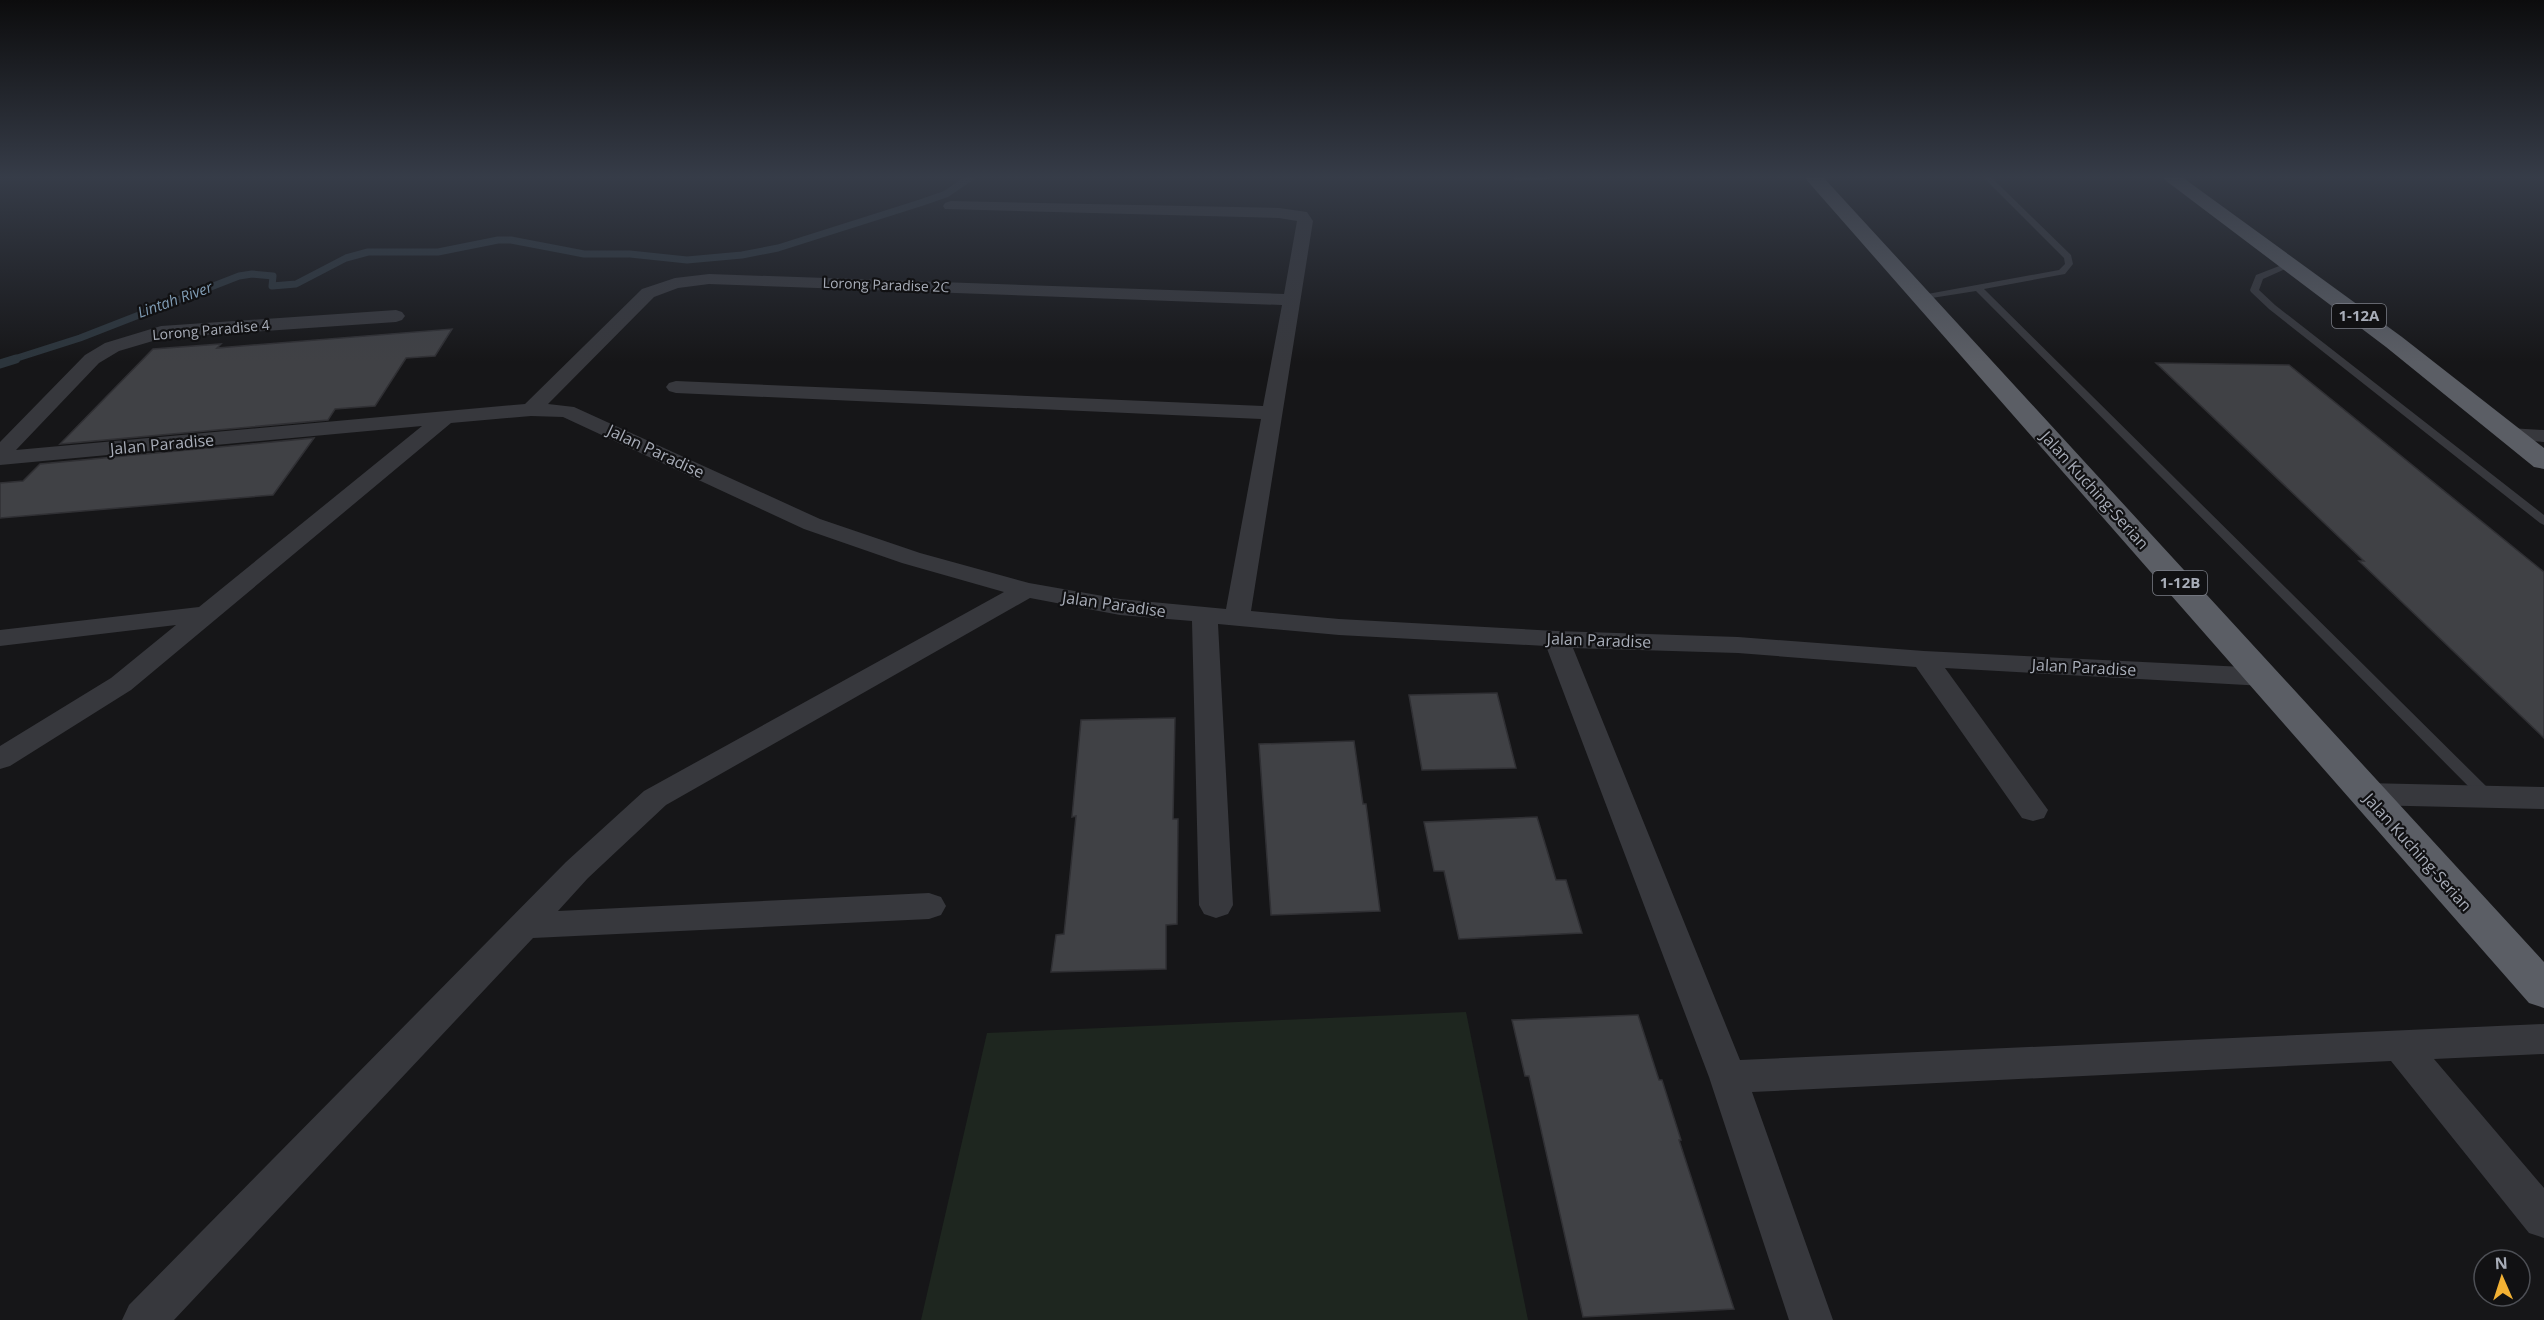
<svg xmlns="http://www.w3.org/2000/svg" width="2544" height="1320" font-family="'Open Sans',sans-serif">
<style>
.green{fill:#1e261f}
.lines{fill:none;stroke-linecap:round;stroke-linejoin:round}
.stream-far1{stroke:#2c353c;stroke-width:7}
.stream{stroke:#2c353c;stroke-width:9}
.building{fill:#404145;stroke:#303034;stroke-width:1.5}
.service{fill:#37383d;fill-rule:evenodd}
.minor{fill:#37383d;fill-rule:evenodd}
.trunk{fill:#5b5e65;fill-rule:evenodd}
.labels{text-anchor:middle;stroke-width:4.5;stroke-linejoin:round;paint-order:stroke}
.far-street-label{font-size:14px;fill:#a8adb8;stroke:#111113}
.far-water-label{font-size:15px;font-style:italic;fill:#7f9bb3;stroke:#111113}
.shield{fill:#111113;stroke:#7b7e86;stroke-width:1.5}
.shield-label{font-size:15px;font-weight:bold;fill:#a8adb8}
.street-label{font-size:16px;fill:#a8adb8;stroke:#111113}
</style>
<rect width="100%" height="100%" fill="#161618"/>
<!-- green -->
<path class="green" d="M1466 1012 1528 1320H921L987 1033Z"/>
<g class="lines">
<!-- stream-far1 -->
<path class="stream-far1" d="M11 360 80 338 239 276 252 274 273 276 272 286 296 284 346 258 368 252H438L498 240H511L584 254H630L687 260 742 255 778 248 920 203 946 194 971 177"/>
<!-- stream -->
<path class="stream" d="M0 364 16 359"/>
</g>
<!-- building -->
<path class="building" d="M452 329 435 356 406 358 375 406 335 409 328 420 60 444 153 349 221 344 217 348Z
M2156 363 2289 365 2544 572V738L2359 561H2364Z
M314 438 273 495 0 518V483L23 481 40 464Z
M1497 693 1516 768 1422 770 1409 695Z
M1175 718 1173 819H1178L1177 924 1166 925V969L1051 972 1056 935 1064 934 1076 816 1072 817 1081 720Z
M1354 741 1363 804H1366L1380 911 1271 915 1259 744Z
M1537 817 1556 880H1566L1582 933 1459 939 1444 871H1434L1424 822Z
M1638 1015 1659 1080H1662L1681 1140H1679L1734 1309 1583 1317 1529 1076H1525L1512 1020Z"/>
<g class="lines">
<!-- service -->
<path class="service" d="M1517 177H1552L1548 179 1517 181 1513 179Z
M1983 177H1991L2071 255 2073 264 2065 274 1984 289 2491 791 2494 795 2491 799H2481L1976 291 1919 300 1918 298 1922 295 2059 270 2065 264 2064 258Z
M2287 263 2294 265 2263 279 2259 290 2275 305 2544 515V525L2540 523 2269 309 2251 292 2250 290 2256 275Z"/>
<!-- minor -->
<path class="minor" d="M951 201 1279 208 1307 212 1313 221 1251 611 1339 619 1556 631 1738 637 1924 651 2264 668 2274 671 2278 677 2274 683 2264 686 1945 668 2048 810 2044 818 2033 821 2022 818 1916 667 1738 653 1573 648 1740 1060 2544 1024V1054L2434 1059 2544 1188V1238L2529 1233 2391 1061 1752 1092 1833 1320H1789L1709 1077 1546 646 1339 635 1218 624 1233 905 1228 914 1216 918 1204 914 1199 905 1192 621 1120 615 1030 598 666 805 588 878 558 911 929 893 941 897 946 906 941 915 929 919 533 938 174 1320H122L129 1305 566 862 644 791 1004 592 902 563 804 529 563 417 531 416 451 423 131 690 10 766 0 769V746L111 678 176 625 0 646V630L199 607 422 426 0 465V442L85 355 105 343 161 326 396 310 402 312 405 316 402 320 396 322 163 338 119 351 99 363 16 450 525 404 642 289 675 278 709 274 1284 294 1297 221 1279 218 945 209 943 206 945 203ZM709 284 1282 305 1263 406 676 381 669 383 666 387 669 391 676 393 1261 419 1226 609 1120 599 1029 583 920 553 820 519 574 407 548 404 654 297 678 288Z
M2509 428 2544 430V442L2501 439 2498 434 2501 429Z
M2365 783 2544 787V809L2365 805 2354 801 2350 794 2354 787Z"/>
<!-- trunk -->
<path class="trunk" d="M1804 177H1823L2544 962V1008L2529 1003Z
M2161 177H2182L2402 337 2544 448V469L2534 467 2386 347Z"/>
</g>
<!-- sky -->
<linearGradient id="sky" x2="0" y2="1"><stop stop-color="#0c0c0d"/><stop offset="0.49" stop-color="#363c48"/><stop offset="1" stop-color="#363c48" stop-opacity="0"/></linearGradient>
<rect width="2544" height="362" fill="url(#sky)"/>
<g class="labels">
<!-- far-street labels -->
<g class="far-street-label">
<text transform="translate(886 285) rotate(2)" y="5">Lorong Paradise 2C</text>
<text transform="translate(211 330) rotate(-5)" y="5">Lorong Paradise 4</text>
</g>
<!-- far-water labels -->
<g class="far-water-label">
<text transform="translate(175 300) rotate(-20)" y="5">Lintah River</text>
</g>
<!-- shield labels -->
<g class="shield">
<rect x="2332" y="304" width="54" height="24" rx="4.5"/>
<rect x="2153" y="571" width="54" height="24" rx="4.5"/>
</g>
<g class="shield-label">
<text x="2359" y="321">1-12A</text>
<text x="2180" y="588">1-12B</text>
</g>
<!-- street labels -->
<g class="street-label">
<text transform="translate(162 444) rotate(-5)" y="6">Jalan Paradise</text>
<text transform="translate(656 451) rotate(25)" y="6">Jalan Paradise</text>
<text transform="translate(2095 490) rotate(48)" y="6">Jalan Kuching-Serian</text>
<text transform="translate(1114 604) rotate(8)" y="6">Jalan Paradise</text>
<text transform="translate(1599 640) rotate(2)" y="6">Jalan Paradise</text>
<text transform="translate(2084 667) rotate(3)" y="6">Jalan Paradise</text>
<text transform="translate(2418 852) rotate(48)" y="6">Jalan Kuching-Serian</text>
</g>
</g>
<!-- north arrow -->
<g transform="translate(2502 1278) rotate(357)"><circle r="28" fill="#111113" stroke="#4d4f55" stroke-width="1.5"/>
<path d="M0-4.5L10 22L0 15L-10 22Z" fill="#f2b134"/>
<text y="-9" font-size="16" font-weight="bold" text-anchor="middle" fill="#a8adb8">N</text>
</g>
</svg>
